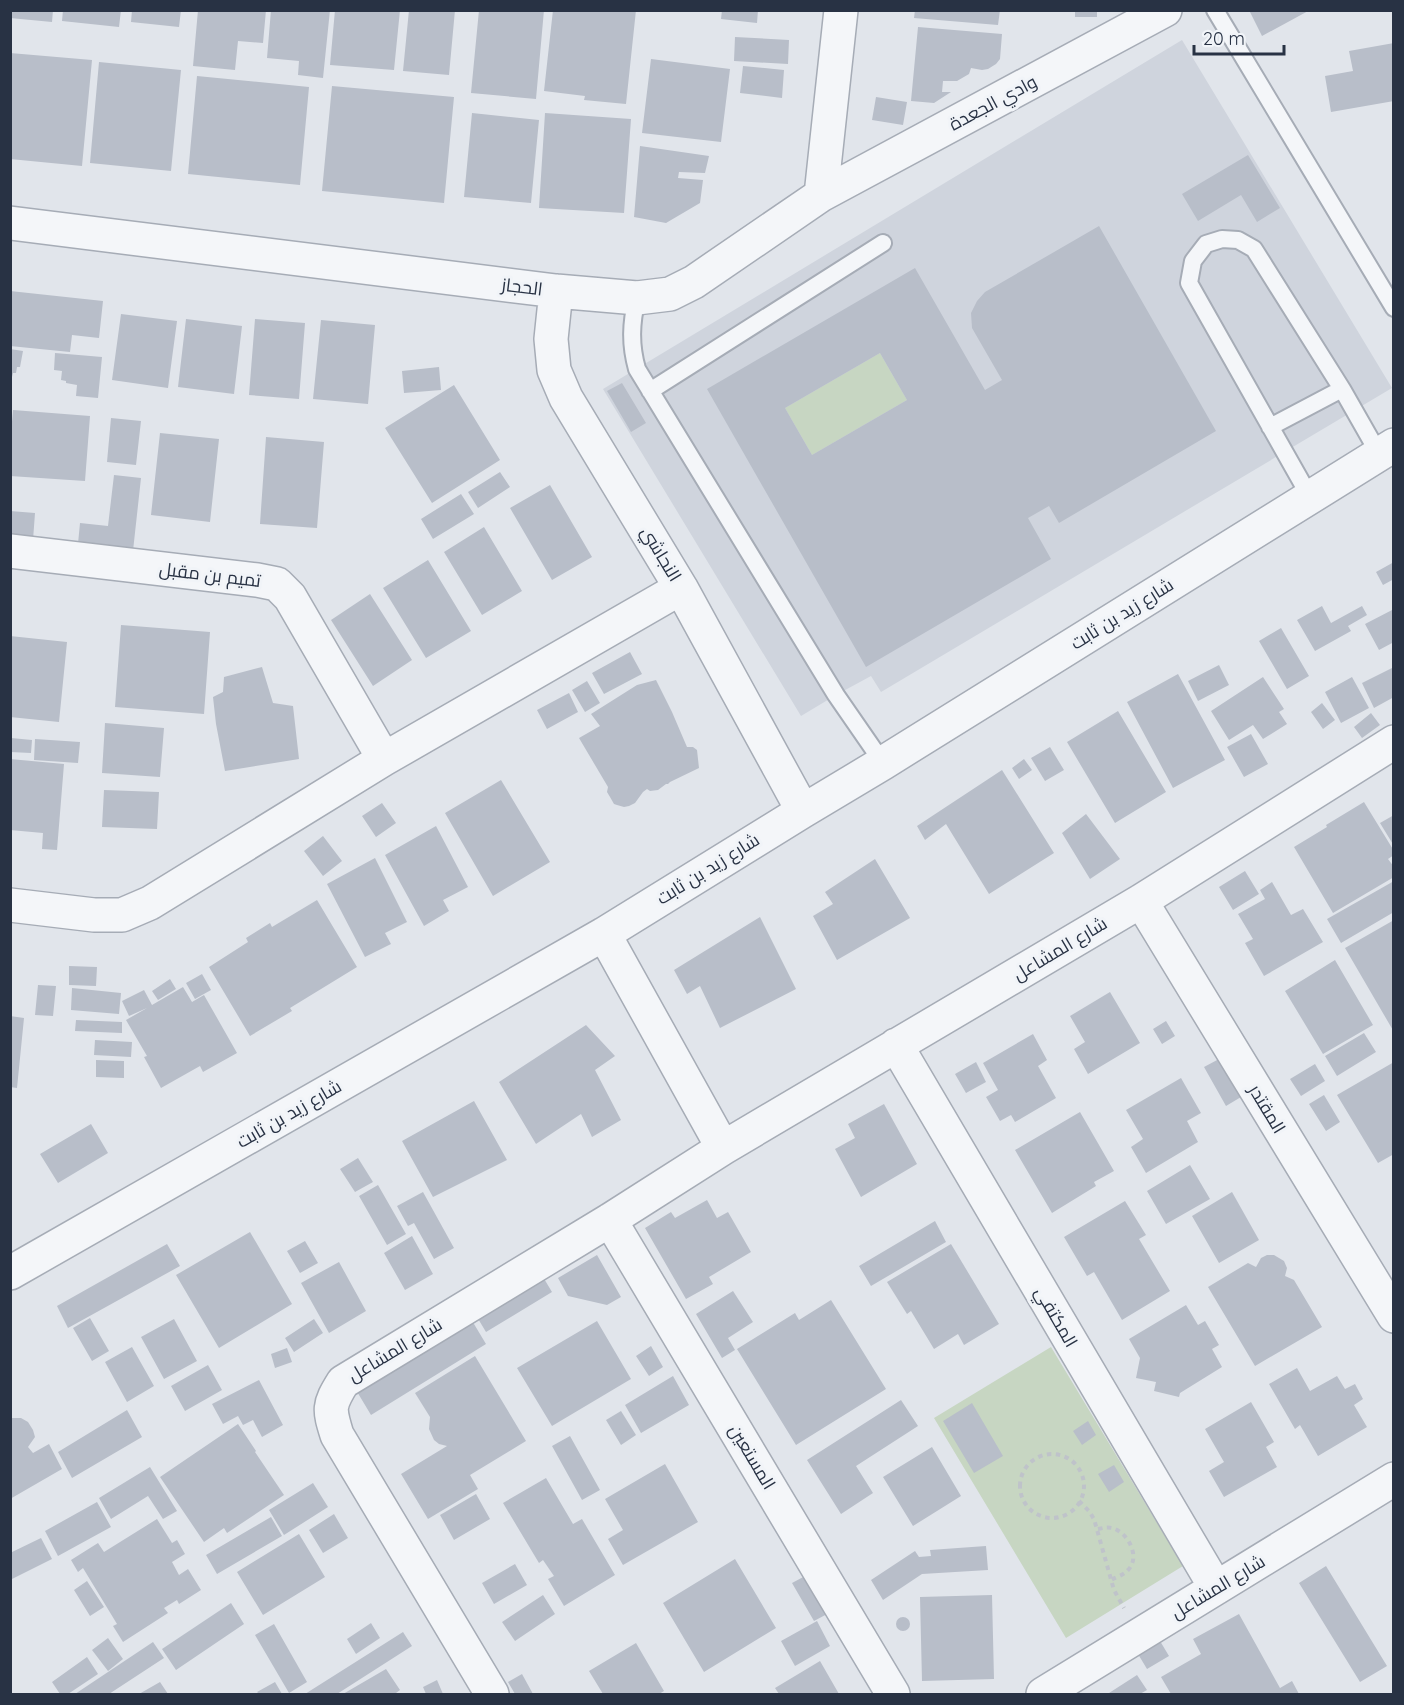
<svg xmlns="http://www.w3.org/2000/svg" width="1404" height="1705" font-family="Quicksand,Cairo,sans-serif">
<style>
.built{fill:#cfd4dd}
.green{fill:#c7d6c2}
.building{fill:#b8bec9;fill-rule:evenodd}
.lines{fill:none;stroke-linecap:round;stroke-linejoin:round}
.service-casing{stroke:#a6acb6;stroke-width:20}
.minor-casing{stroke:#a6acb6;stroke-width:36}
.path{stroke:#bfc3ca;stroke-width:4;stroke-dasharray:4.5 4.5;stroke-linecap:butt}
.service{stroke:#f4f6f9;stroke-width:16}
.minor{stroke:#f4f6f9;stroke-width:33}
.labels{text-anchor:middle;stroke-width:6;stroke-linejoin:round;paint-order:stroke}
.street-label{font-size:18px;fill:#283244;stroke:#f1f4f8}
</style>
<rect width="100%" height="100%" fill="#e1e5eb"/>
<!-- built -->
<path class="built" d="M1182 40 1392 388 881 692 871 676 836 695 801 716 603 389Z"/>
<!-- green -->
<path class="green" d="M880 353 907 400 812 455 785 408Z
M1051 1347 1183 1566 1066 1638 934 1418Z"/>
<!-- building -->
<path class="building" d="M10 10H53L52 22 10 18Z
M63 10H121L119 27 62 21Z
M132 10H181L179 27 131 22Z
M198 10H266L263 43 238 41 235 70 193 66Z
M271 10H330L323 78 298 75 299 61 267 58Z
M335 10H400L394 70 330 65Z
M409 10H455L449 75 403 71Z
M479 10H544L536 99 471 93Z
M553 10H636L626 104 584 100 585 96 544 91Z
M722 10H758L757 23 721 19Z
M915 10H1000L998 25 914 18Z
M1075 10H1097V17H1075Z
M1249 10H1310L1262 36Z
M918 27 1002 34 1000 59 996 64 988 69 982 70 971 68 969 74 957 81H943L942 92H951L934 103 911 101Z
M735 37 789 40 788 64 734 61Z
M1394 43V101L1331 112 1325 76 1353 71 1349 51Z
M10 53 92 60 82 166 10 159Z
M651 59 730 69 721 142 642 133Z
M99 62 181 70 171 171 90 163Z
M743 66 784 70 782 98 740 93Z
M197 76 309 87 300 185 188 174Z
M332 86 454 97 444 203 322 191Z
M876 97 907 102 903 125 872 120Z
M472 113 539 120 531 203 464 197Z
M545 113 631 119 624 213 539 208Z
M640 146 709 156 705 173 679 172 678 178 703 180 700 203 666 223 634 217Z
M1248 155 1280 208 1257 222 1241 195 1198 221 1182 194Z
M1099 226 1216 431 1059 523 1049 506 1028 518 1051 559 866 667 707 389 915 268 985 390 1002 380 972 328 971 313 977 301 985 292ZM880 353 907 400 812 455 785 408Z
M10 291 103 301 99 338 72 335 70 352 10 346Z
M121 314 177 321 168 388 112 380Z
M186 319 242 326 234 394 178 387Z
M255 319 305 323 299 399 249 395Z
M321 320 375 325 368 404 313 399Z
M10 349 23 351 20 367H17L16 373H13L12 377H10Z
M55 353 102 357 98 398 76 396 77 385 66 383V381L61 380 62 371 54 370Z
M439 367 441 390 404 393 402 371Z
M622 383 646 423 631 432 607 391Z
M454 385 500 460 432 503 385 428Z
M13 410 90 416 85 481 10 476V445Z
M111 418 141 421 136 465 107 462Z
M160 433 219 439 210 522 151 515Z
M266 437 324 442 317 528 260 524Z
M500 472 510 487 478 508 468 492Z
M114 475 141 478 132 560 77 554 80 523 108 526Z
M550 485 592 557 552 580 510 508Z
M461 494 474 514 433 539 421 519Z
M10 511 35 513 33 540 10 538Z
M484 527 522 591 482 615 444 552Z
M428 560 471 631 426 658 383 588Z
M1394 562V579L1383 585 1376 572Z
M370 594 412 660 373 686 331 620Z
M1322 606 1331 623 1362 606 1367 615 1348 626 1351 631 1315 651 1297 620Z
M1394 609V642L1379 650 1365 624Z
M121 625 210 632 204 714 115 707Z
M1281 628 1309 676 1287 689 1259 641Z
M10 636 67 642 59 722 10 717Z
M630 652 642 674 604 694 592 673Z
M1219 665 1229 685 1198 701 1188 681Z
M262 667 273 703 293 706 299 759 225 771 216 724 213 697 223 692 224 677Z
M1394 667V697L1374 708 1362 683Z
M1178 674 1225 760 1173 788 1127 702Z
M1263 677 1284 709 1279 712 1287 724 1263 739 1253 725 1229 740 1211 711Z
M1352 677 1369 708 1341 723 1325 692Z
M656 680 672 712 687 747H693L697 750 699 768 670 782 668 784H666L658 790 650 791 647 789 643 792 635 803 629 806 624 807 617 805 614 804 610 797 607 792 608 787 579 738 600 726 591 714 637 685Z
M587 681 600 703 585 712 572 690Z
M569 693 578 712 547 729 537 710Z
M1322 703 1335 720 1323 729 1311 712Z
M1118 711 1166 792 1115 823 1067 742Z
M1371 713 1380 725 1362 738 1354 727Z
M105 723 164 728 160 777 102 773Z
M1251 734 1268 764 1244 777 1227 747Z
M11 738 32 740 31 753 10 752Z
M35 739 80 742 78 763 34 760Z
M1050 747 1064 770 1045 781 1031 758Z
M10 759 64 764 57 850 42 849 43 833 10 830Z
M1024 759 1032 770 1019 779 1012 768Z
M1002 770 1054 853 989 894 946 824 925 840 917 826Z
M501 780 550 862 493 896 445 813Z
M104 790 159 792 157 829 102 827Z
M1364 802 1394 851V855L1388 859 1394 867V877L1333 913 1294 847 1327 827 1326 825Z
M382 803 396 823 376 837 362 816Z
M1086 814 1120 859 1090 879 1062 833Z
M1394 815V846L1380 823Z
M436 826 468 887 443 900 449 911 424 926 385 855Z
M323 836 342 861 323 876 304 851Z
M375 858 407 922 385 933 391 944 365 957 327 884Z
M875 859 910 918 837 960 813 916 833 904 825 892Z
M1245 871 1259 894 1233 910 1219 887Z
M1394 881V912L1341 943 1327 919Z
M1272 882 1291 915 1303 909 1323 942 1264 976 1245 943 1253 939 1238 914 1265 899 1260 890Z
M317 900 357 967 290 1008 292 1011 250 1036 209 967 248 942 246 938 270 923 272 927Z
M760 917 796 989 720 1028 700 986 687 994 674 970Z
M1394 920V1032L1345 948Z
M1335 960 1373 1025 1323 1054 1285 991Z
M69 966 97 967 96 986 69 985Z
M202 974 211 990 195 999 186 983Z
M170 979 176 989 158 1000 152 991Z
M38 985 56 986 53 1016 35 1015Z
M183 987 192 1002 204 995 237 1053 203 1072 200 1066 161 1088 144 1057 147 1056 126 1020 147 1008 129 1016 122 1001 144 990 152 1005Z
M72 988 121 993 119 1014 71 1010Z
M1110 992 1140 1043 1088 1074 1074 1049 1085 1042 1070 1016Z
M10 1016 24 1018 17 1088 10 1087Z
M76 1020 122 1022V1033L75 1031Z
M1166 1021 1175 1036 1162 1044 1153 1029Z
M586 1025 615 1056 595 1070 621 1120 592 1137 581 1114 536 1144 499 1082Z
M1364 1033 1376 1052 1337 1076 1325 1056Z
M1033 1034 1047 1060 1038 1066 1056 1098 1015 1122 1011 1115 1000 1121 986 1097 998 1090 983 1063Z
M95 1040 132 1042 131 1057 94 1055Z
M1219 1059 1241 1097 1226 1106 1204 1067Z
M96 1060 124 1061V1078L96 1077Z
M976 1062 986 1082 966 1093 955 1074Z
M1394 1062V1154L1378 1163 1337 1095Z
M1315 1064 1325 1081 1301 1096 1290 1079Z
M1181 1078 1201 1113 1187 1121 1198 1142 1146 1173 1131 1147 1143 1139 1126 1110Z
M1324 1095 1340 1122 1326 1131 1309 1104Z
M474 1101 507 1160 433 1197 402 1141Z
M884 1104 917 1164 861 1197 835 1149 855 1138 848 1124Z
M1080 1112 1114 1171 1094 1182 1096 1186 1052 1213 1015 1150Z
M91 1124 108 1153 58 1183 40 1154Z
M358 1158 373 1182 355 1192 340 1169Z
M1190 1165 1210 1199 1166 1224 1147 1191Z
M378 1185 406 1234 387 1245 359 1196Z
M423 1192 454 1248 434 1259 414 1223 408 1226 397 1206Z
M1232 1192 1259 1240 1219 1263 1192 1216Z
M707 1200 717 1218 728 1212 751 1252 709 1277 713 1284 686 1299 645 1228 671 1212 675 1218Z
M1125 1201 1146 1235 1139 1239 1170 1291 1122 1320 1094 1272 1087 1276 1064 1237Z
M935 1221 946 1242 871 1286 859 1266Z
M250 1232 292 1304 219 1348 176 1275Z
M412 1236 433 1274 405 1290 384 1253Z
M305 1241 318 1263 300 1273 287 1251Z
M167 1244 180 1266 68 1328 57 1306Z
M951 1244 999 1324 964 1345 958 1334 934 1349 911 1311 907 1314 887 1282Z
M597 1255 621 1297 607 1305 568 1296 558 1278Z
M1267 1255H1274L1284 1261 1287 1268 1285 1276 1294 1280 1322 1327 1255 1366 1208 1287 1248 1263 1256 1267 1261 1258Z
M339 1262 366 1311 329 1333 301 1283Z
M540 1272 552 1292 486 1332 474 1312Z
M733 1291 753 1322 728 1338 735 1350 722 1358 696 1314Z
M831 1300 886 1389 796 1445 737 1349 795 1313 799 1320Z
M1186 1305 1198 1325 1205 1321 1219 1345 1212 1349 1222 1367 1180 1393 1179 1397 1154 1391 1156 1382 1136 1378 1140 1358 1129 1339Z
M468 1314 486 1344 371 1415 353 1385Z
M90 1318 109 1351 92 1361 73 1328Z
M174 1319 197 1361 164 1379 141 1337Z
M314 1319 323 1333 294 1352 285 1338Z
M597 1321 631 1379 552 1426 517 1368Z
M651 1346 663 1367 649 1376 636 1356Z
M132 1347 154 1386 127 1402 105 1362Z
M287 1348 292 1362 275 1368 271 1354Z
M475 1356 526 1441 470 1475 478 1489 428 1519 401 1474 447 1446 439 1444 434 1440 429 1429 430 1417 415 1393Z
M208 1365 222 1390 185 1411 171 1386Z
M1297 1368 1310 1391 1337 1376 1345 1389 1355 1384 1363 1399 1354 1405 1367 1427 1318 1456 1300 1425 1295 1429 1269 1384Z
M673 1376 689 1405 641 1433 625 1405Z
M259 1380 283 1425 262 1437 253 1420 243 1425 238 1416 223 1424 212 1404Z
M901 1400 918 1426 856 1466 873 1493 841 1514 807 1460Z
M1251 1402 1274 1442 1266 1447 1277 1467 1224 1497 1209 1471 1224 1462 1205 1429Z
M972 1403 1003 1456 974 1473 943 1421Z
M127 1410 142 1437 72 1478 58 1452Z
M621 1411 636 1435 621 1445 606 1420Z
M10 1418H21L28 1422 33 1430 35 1437 28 1447 33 1453 49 1444 62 1469 10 1499Z
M1088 1421 1096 1435 1082 1445 1073 1431Z
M238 1424 256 1451 255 1452 284 1495 227 1533 224 1528 204 1542 160 1477Z
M570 1436 600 1490 582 1500 552 1446Z
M932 1447 961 1496 913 1526 883 1477Z
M665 1464 698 1522 623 1565 608 1539 623 1530 605 1499Z
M1114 1465 1124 1482 1109 1492 1098 1474Z
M150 1467 177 1511 163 1519 148 1496 111 1519 99 1498Z
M546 1478 573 1524 582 1519 615 1575 564 1606 548 1579 554 1576 543 1560 539 1563 503 1503Z
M313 1483 328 1507 284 1535 269 1510Z
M476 1494 490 1519 454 1540 440 1515Z
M97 1502 111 1527 58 1556 45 1531Z
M334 1514 348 1538 323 1553 309 1530Z
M271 1517 282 1536 217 1574 206 1555Z
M157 1519 172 1543 177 1540 185 1554 172 1562 179 1575 188 1569 201 1590 179 1604 177 1600 164 1608 168 1613 123 1642 113 1626 117 1624 83 1568 78 1572 71 1560 98 1543 104 1552Z
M299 1534 325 1577 263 1615 237 1572Z
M41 1538 52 1559 10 1580V1553Z
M986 1546 988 1570 922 1574 883 1600 871 1580 915 1551 919 1557 931 1556 930 1550Z
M735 1559 776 1628 704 1672 663 1603Z
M515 1564 527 1585 494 1604 482 1583Z
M1326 1566 1387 1666 1360 1682 1299 1583Z
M807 1575 829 1613 814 1621 792 1583Z
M87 1581 104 1607 90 1616 74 1590Z
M543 1595 555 1614 515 1641 502 1622Z
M992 1595 994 1679 922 1681 920 1597Z
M231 1603 244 1624 176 1670 162 1649Z
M1239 1614 1280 1688 1292 1681 1299 1694H1171L1161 1677 1201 1654 1193 1639Z
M896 1624a7 7 0 1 1 14 0a7 7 0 1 1-14 0Z
M817 1621 830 1646 795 1666 781 1641Z
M371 1623 380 1638 356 1654 347 1639Z
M274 1624 307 1682 289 1693 255 1635Z
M403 1632 412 1646 337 1694H305Z
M108 1638 123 1659 108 1671 92 1650Z
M1160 1641 1169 1656 1147 1669 1138 1654Z
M153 1642 164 1658 109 1694H75Z
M636 1643 664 1691 659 1694H603L589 1671Z
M87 1657 98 1674 68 1694H60L52 1682Z
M820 1661 839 1694H779L775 1688Z
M386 1669 400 1690 396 1693 397 1694H343Z
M522 1674 533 1694H515L508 1682Z
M1137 1675 1147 1690 1140 1694H1111L1109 1693Z
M437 1680 443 1694H426L423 1687Z
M160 1682 168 1694H139Z
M275 1682 282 1694H259L257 1692Z"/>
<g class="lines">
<defs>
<path id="service" d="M1215 10 1394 308
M637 298C631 323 630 344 637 369L836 695 883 763
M650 391 883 243
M1270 427 1342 389
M1310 497 1189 283 1193 261 1206 244 1222 239 1238 240 1254 249 1342 389 1379 454"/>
<path id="minor" d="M821 195 841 10
M10 223 556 291 637 298 670 294 694 282 821 195 1165 10
M556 291 551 339 554 370 566 398 681 588 803 811
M10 551 257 580 277 584 290 597 384 759
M1141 901 1394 1316
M10 905 94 915H122L150 903 384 759 681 588
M604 934 723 1148
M896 1045 1216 1588
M610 1220 893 1694
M10 1273 604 934 803 811 883 763 1394 445
M492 1694 337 1435C329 1409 328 1406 343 1382L610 1220 723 1148 1141 901 1394 742
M1043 1694 1394 1479"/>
</defs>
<!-- service casing -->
<use href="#service" class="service-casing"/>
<!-- minor casing -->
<use href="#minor" class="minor-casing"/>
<!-- path -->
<path class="path" d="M1020 1486a32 32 0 1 1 64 0a32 32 0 1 1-64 0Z
M1079 1501 1089 1511 1094 1519 1114 1590 1124 1608
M1098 1529C1103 1528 1107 1527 1112 1528 1128 1532 1141 1557 1128 1570 1124 1575 1116 1577 1111 1580"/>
<!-- service -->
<use href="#service" class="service"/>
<!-- minor -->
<use href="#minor" class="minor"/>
</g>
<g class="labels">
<!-- street labels -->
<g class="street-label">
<text transform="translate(993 103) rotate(-28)" y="6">وادي الجعدة</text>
<text transform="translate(522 287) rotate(7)" y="6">الحجاز</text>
<text transform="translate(661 554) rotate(59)" y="6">النجاشي</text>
<text transform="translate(210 575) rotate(7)" y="6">تميم بن مقبل</text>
<text transform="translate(1122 614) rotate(-32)" y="6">شارع زيد بن ثابت</text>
<text transform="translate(708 869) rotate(-32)" y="6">شارع زيد بن ثابت</text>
<text transform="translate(1060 949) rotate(-31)" y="6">شارع المشاعل</text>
<text transform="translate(1267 1109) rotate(59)" y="6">المقتدر</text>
<text transform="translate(289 1114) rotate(-30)" y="6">شارع زيد بن ثابت</text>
<text transform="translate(1056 1317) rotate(60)" y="6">المكتفي</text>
<text transform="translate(395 1350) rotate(-31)" y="6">شارع المشاعل</text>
<text transform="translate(752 1457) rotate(59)" y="6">المستعين</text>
<text transform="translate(1218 1587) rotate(-31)" y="6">شارع المشاعل</text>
</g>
</g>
<!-- border -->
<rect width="1404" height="1705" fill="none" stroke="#283244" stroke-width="24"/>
<!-- scale -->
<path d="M1194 45v9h90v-9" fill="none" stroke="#283244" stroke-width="3"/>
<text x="1203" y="45" font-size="18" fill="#283244" stroke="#f1f4f8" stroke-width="4.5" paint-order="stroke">20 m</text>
</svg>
